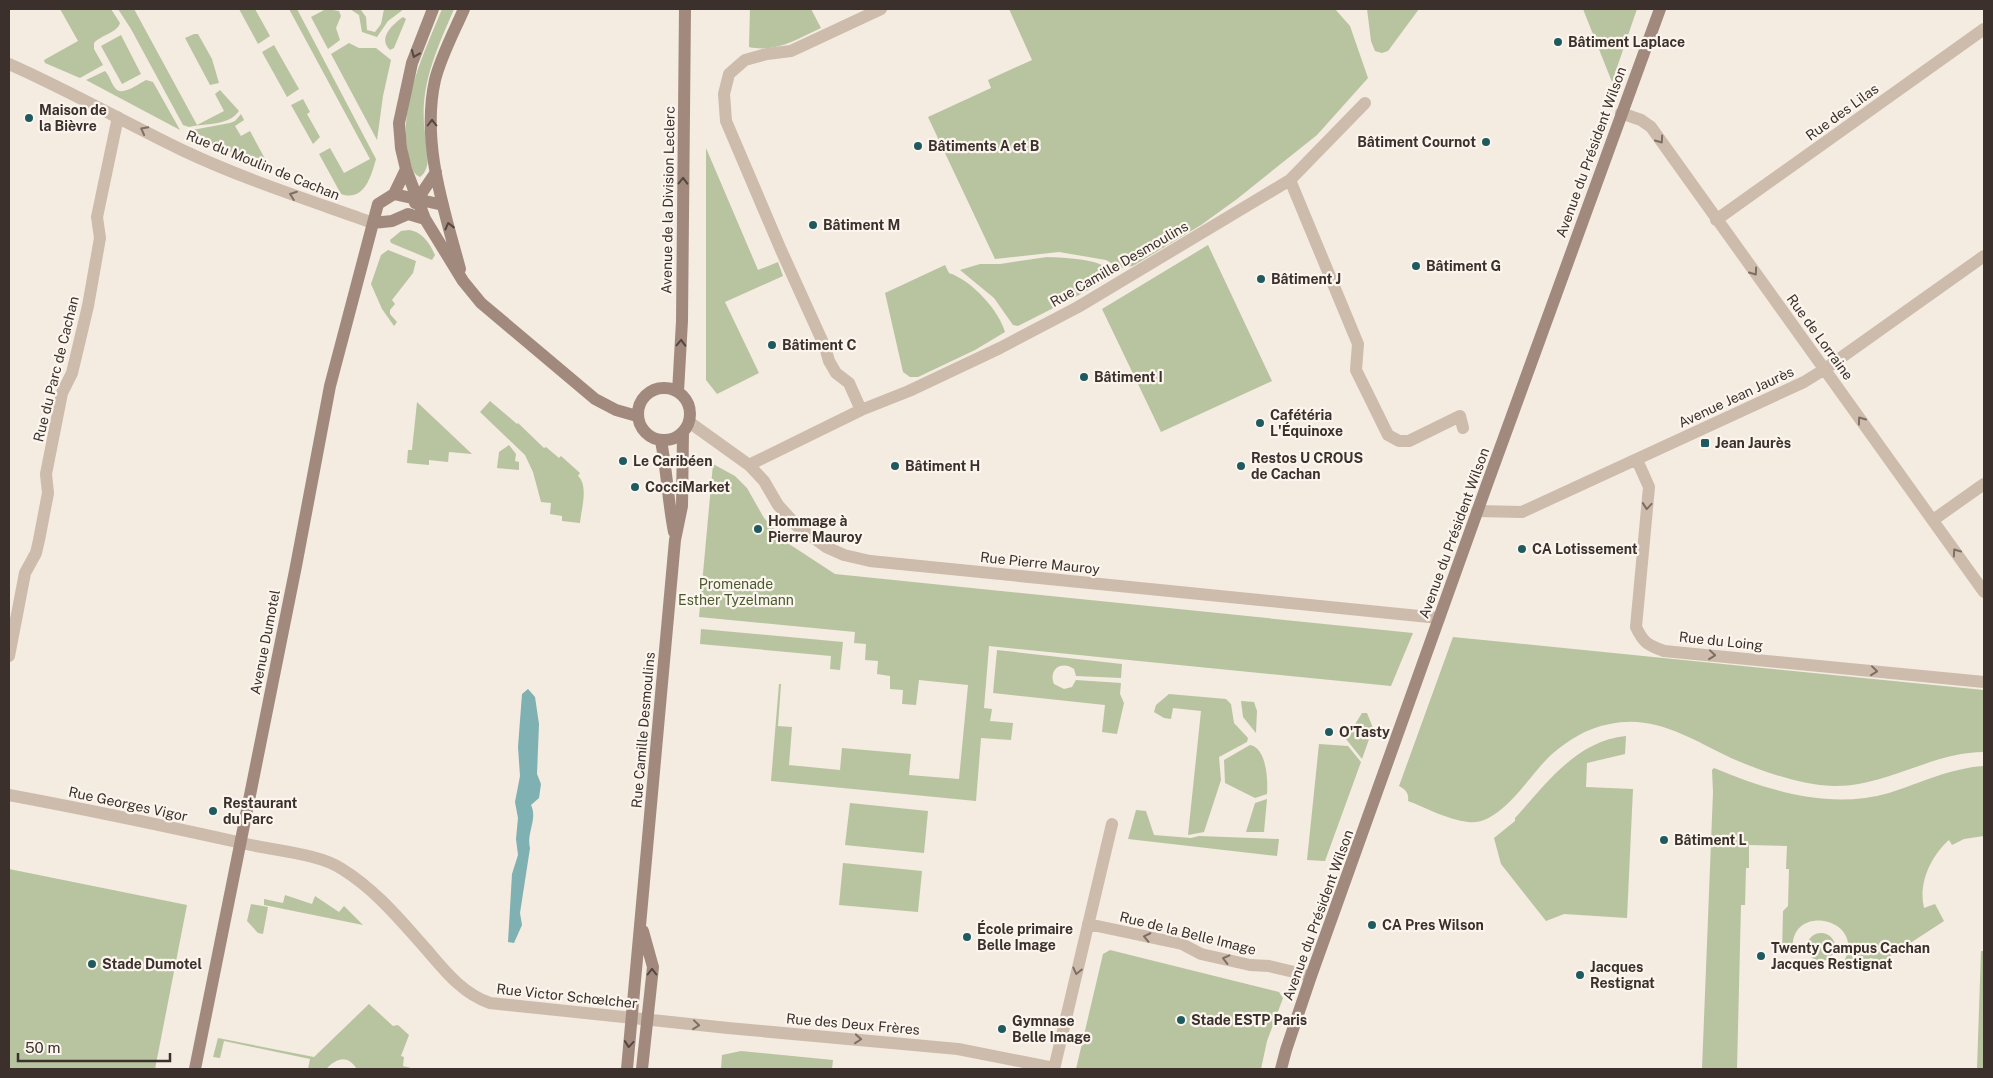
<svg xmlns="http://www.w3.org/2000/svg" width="1993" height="1078" font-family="'Public Sans',sans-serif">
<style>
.green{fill:#b8c4a0}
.water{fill:#7fb0b2}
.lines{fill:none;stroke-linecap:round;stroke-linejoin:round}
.street{stroke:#cdbbac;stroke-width:12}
.secondary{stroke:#a18a7d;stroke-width:12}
.oneway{stroke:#544640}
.oneway2{stroke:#7d6f65}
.poi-dot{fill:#1f5a5e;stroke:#fbf5ee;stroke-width:2}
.labels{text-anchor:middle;stroke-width:4.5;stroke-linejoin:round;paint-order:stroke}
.poi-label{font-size:14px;font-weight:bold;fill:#3b302b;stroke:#fbf5ee;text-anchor:start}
.street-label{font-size:14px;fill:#3b302b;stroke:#fbf5ee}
.park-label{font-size:14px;fill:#4a5a2e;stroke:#fbf5ee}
</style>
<rect width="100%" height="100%" fill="#f4ebe1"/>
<!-- green -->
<path class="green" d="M60 9H111L120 23C117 33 101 35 94 43V49L103 65 80 78 45 63 44 60 78 41Z
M118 9H134L197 125 224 111 215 94 220 90 239 111C229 126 206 123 189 127L183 125 131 29Z
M239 9H255L270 36 258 44Z
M289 9H297L376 159C371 177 364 202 341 194L319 154 330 148 344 173 370 159Z
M326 9 339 11 341 16 336 28 340 40 328 49 311 17Z
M350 9 361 10 366 17 367 30 375 32 381 24 384 9H404L388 21 377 37 362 32 359 15Z
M442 9H454C434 56 416 93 427 145 429 155 429 171 420 177 413 174 412 168 410 161 395 112 424 53 442 9Z
M750 9H811L821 28C797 39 776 53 749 47Z
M1009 9H1335L1350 26 1368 78 1317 135 1237 199 1201 225 1133 266 1120 268 1106 260 1059 252 995 259 928 117 991 88 988 80 1032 60Z
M1367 9H1419L1388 51 1382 53 1375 51 1371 41Z
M1583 9H1637L1612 82Z
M403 17 406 19 394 48 390 50C377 38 393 24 403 17Z
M194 34H198L212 59 219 83 210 85 185 38Z
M121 35 141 74 122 84 101 46Z
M349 43 359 48H376L391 60 383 96 377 140 331 54Z
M274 45 299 89 287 97 262 52Z
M105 71C110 76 111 84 116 89 123 96 138 84 146 80L153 82 180 130 86 80Z
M303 99 310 112 307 114 320 137 313 144 291 105Z
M241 114 244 120 235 126 241 136 250 131 270 168 188 134 192 130 230 123 235 121Z
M706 148 758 270 778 262 783 276 725 302 759 373 717 394 706 380Z
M409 230C423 232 430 244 435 255L432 260 391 243 390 240 401 231Z
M1208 245 1272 381 1161 432 1102 309Z
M388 250 416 261 413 273 392 300 395 304 390 310V314L397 322 394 326 382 309 371 284 381 255Z
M1047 257C1064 258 1106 258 1114 275L1083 293 1018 326 1013 325 994 298 960 270 980 264H1000Z
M945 265 949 273C971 280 999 310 1005 332L975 350 918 377H910L903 372 885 293Z
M490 401 517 424 518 423 544 448 546 447 559 458 561 456 580 473 578 476C589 486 581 510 580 523L562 521V516L550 514 551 503 541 502 533 472 525 455 480 412Z
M417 402 472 454 449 452 448 462 429 460V465L407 463 408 450H412Z
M509 445 516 454 515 461 519 462V470L497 468 499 452Z
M713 464 735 476 747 488 764 518 786 542 835 574 1413 633 1391 686 989 646 984 708 992 709 990 721 1013 723 1011 740 981 738 976 801 771 781 779 684H781L778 726 792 727 789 765 840 770 842 748 911 754 909 775 959 779 968 685 919 680 916 705 902 704 903 690 890 689V676L877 674 878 661 865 660 866 644 854 643 855 632 699 617Z
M701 629 843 642 840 670 830 669 831 656 700 644Z
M1453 637 1984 690V752C1932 752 1886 787 1833 786 1801 785 1761 771 1731 758 1693 740 1655 714 1610 724 1587 728 1568 740 1551 755 1529 775 1501 826 1468 822 1448 820 1427 808 1408 801 1409 793 1406 790 1399 786Z
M997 650 1122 664 1121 678 1076 676 1074 669C1061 660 1048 670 1054 684L1064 689 1072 687 1076 680 1121 683 1120 694 1124 703 1117 734 1102 732 1105 705 993 693Z
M1169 694 1226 699 1231 704 1234 723 1248 738 1247 742 1219 757 1221 780 1204 832 1188 835 1201 711 1173 708 1171 719 1164 718 1154 712 1156 705Z
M1241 701 1254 702 1257 711 1256 733 1243 717Z
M1362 713H1367L1373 728 1362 759 1346 739Z
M1626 736 1625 754 1587 763 1586 787 1633 789 1627 918 1564 914 1546 921 1501 864 1494 838 1515 821V818C1546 784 1576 741 1626 736Z
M1319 744 1348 746 1361 762 1325 861 1307 860Z
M1250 745C1267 748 1268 781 1267 794L1255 798 1225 783 1224 760Z
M1984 766V836L1964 839 1952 845 1949 840C1931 856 1918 883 1924 908L1935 904 1944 921 1875 966 1842 965C1872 918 1785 899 1793 954H1782L1783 911 1788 906 1789 869H1786L1787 846 1749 845V868H1746L1745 905H1741L1737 1069H1702L1713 792 1712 770 1714 768C1769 791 1829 810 1889 793 1921 783 1950 768 1984 766Z
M1267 799 1264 832H1246L1255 803Z
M850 803 928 811 924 853 845 845Z
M1136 810 1146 811 1154 835 1191 838 1199 836 1279 839 1277 856 1128 839Z
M843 863 922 871 918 912 839 905Z
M9 869 187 905 155 1069H9Z
M285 895 312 904 315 896 339 912 344 906 363 925 264 905V899L283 903Z
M251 904 268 907 263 934 258 933 247 921Z
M1807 947a14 14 0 1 1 28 0a14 14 0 1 1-28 0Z
M1110 950 1279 992 1283 998 1267 1041 1261 1069H1076L1103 954Z
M1981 951H1984V1069H1977Z
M369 1004 393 1026 398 1025 409 1035 401 1056 404 1057 403 1066 415 1069H357C347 1054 337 1058 326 1069H308L310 1059 224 1041 220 1058 213 1057 218 1038 314 1057Z
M741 1051 833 1060 832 1069H721L722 1055Z"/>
<!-- water -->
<path class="water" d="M528 689 535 697 539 724 537 774 541 784 539 798 531 805C538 819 526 833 530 848L520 913 522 925 514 943 508 942 512 874 518 855 516 839 518 818 515 802 520 776 518 747 522 694Z"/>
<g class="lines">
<!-- street -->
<path class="street" d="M9 64C68 90 124 122 182 150 243 179 309 200 373 223
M1621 113 1641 120 1651 127 1984 592
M1290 180 1358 344 1356 370 1388 435 1399 441H1409L1460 416 1463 428
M1716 220 1984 29
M861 410 849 383 836 373 829 361 825 347 781 250 726 121 724 94 729 74 745 60 767 54 791 51 881 9
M689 422 749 465 764 481 778 505 797 526 826 547 844 555 870 561 1439 618
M1637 460 1649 487 1636 627C1643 642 1647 645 1664 651L1984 682
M749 465 861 410 909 391 1000 348 1078 307 1290 180 1365 103
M1477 511 1522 512 1804 382 1825 369 1984 256
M1933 520 1984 484
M9 656 25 573 36 553 39 540 48 493 46 474 62 393 72 373 88 306 100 238 97 217 118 117
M9 795C90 810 170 827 251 845 278 851 319 854 342 869 376 890 401 921 427 950 445 971 463 994 490 1003L728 1028 958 1049 1054 1068
M1088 924 1182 944 1201 954 1250 965 1269 966 1311 976
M1054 1069 1112 824"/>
<!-- secondary -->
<path class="secondary" d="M433 9 412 63 399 123 401 148 406 169 425 219 463 281 481 303 595 399 616 410 637 416
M394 194 443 205
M415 203 436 172
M373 223 392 221 408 214 425 219
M460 269C444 209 421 143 435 80 441 56 454 32 464 9
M638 414a26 26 0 1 1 52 0a26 26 0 1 1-52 0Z
M678 392 682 321 685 9
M661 441C667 471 668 502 674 532
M195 1069 296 566 330 386 378 204 394 194 406 169
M627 1069 675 540 682 506 683 432
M642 1069 653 967 643 931
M1281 1069 1286 1050 1311 976 1486 487 1660 9"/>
</g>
<!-- one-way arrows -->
<defs><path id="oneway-chevron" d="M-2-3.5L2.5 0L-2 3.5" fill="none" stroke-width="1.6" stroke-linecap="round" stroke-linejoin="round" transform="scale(1.25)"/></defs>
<g class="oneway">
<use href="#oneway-chevron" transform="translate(415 54) rotate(112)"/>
<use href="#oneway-chevron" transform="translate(432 123) rotate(-90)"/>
<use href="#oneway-chevron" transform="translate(683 181) rotate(-89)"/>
<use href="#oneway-chevron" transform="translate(449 226) rotate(-104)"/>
<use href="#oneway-chevron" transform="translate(681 343) rotate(-88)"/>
<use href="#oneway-chevron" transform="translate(652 972) rotate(-90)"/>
<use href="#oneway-chevron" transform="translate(629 1044) rotate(95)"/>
</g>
<g class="oneway2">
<use href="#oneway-chevron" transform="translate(144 130) rotate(-152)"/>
<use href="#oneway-chevron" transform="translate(1660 140) rotate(55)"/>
<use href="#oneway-chevron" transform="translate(293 195) rotate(-160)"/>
<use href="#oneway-chevron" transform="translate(1754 272) rotate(54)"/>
<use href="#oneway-chevron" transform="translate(1861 420) rotate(-126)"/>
<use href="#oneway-chevron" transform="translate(1647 506) rotate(95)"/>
<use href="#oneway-chevron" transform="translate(1956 552) rotate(-125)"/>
<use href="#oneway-chevron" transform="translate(1712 655) rotate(6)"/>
<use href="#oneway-chevron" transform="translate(1874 671) rotate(6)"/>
<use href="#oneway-chevron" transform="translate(1147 937) rotate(-168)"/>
<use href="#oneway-chevron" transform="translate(1226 959) rotate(-166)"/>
<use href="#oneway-chevron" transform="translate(1077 971) rotate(103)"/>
<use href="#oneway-chevron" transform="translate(696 1025) rotate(6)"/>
<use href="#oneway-chevron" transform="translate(858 1039) rotate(5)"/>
</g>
<!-- markers -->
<g class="poi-dot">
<circle cx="1558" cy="42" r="5"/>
<circle cx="29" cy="118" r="5"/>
<circle cx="1486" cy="142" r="5"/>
<circle cx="918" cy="146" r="5"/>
<circle cx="813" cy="225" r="5"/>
<circle cx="1416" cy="266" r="5"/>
<circle cx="1261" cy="279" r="5"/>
<circle cx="772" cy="345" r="5"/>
<circle cx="1084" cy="377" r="5"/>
<circle cx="1260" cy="423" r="5"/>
<rect x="1700" y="438" width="10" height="10" rx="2.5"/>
<circle cx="623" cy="461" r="5"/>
<circle cx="895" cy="466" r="5"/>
<circle cx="1241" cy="466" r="5"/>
<circle cx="635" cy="487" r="5"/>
<circle cx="758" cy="529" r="5"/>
<circle cx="1522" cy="549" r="5"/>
<circle cx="1329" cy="732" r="5"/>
<circle cx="213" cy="811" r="5"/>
<circle cx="1664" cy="840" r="5"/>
<circle cx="1372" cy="925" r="5"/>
<circle cx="967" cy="937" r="5"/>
<circle cx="1761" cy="956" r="5"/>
<circle cx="92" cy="964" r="5"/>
<circle cx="1580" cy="975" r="5"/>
<circle cx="1181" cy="1020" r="5"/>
<circle cx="1002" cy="1029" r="5"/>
</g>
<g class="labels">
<!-- poi labels -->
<g class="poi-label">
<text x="1568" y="47">Bâtiment Laplace</text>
<text x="39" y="115">Maison de<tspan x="39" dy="16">la Bièvre</tspan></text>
<text x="1476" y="147" text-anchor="end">Bâtiment Cournot</text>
<text x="928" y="151">Bâtiments A et B</text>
<text x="823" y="230">Bâtiment M</text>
<text x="1426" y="271">Bâtiment G</text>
<text x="1271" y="284">Bâtiment J</text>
<text x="782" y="350">Bâtiment C</text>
<text x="1094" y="382">Bâtiment I</text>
<text x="1270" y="420">Cafétéria<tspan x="1270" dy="16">L'Équinoxe</tspan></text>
<text x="1715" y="448">Jean Jaurès</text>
<text x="1251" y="463">Restos U CROUS<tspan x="1251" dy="16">de Cachan</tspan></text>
<text x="633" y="466">Le Caribéen</text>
<text x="905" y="471">Bâtiment H</text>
<text x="645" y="492">CocciMarket</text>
<text x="768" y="526">Hommage à<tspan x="768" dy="16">Pierre Mauroy</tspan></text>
<text x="1532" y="554">CA Lotissement</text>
<text x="1339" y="737">O'Tasty</text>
<text x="223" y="808">Restaurant<tspan x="223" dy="16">du Parc</tspan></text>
<text x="1674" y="845">Bâtiment L</text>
<text x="1382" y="930">CA Pres Wilson</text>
<text x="977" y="934">École primaire<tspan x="977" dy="16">Belle Image</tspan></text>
<text x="1771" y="953">Twenty Campus Cachan<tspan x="1771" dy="16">Jacques Restignat</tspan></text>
<text x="102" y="969">Stade Dumotel</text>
<text x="1590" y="972">Jacques<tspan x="1590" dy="16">Restignat</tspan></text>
<text x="1191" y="1025">Stade ESTP Paris</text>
<text x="1012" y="1026">Gymnase<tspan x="1012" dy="16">Belle Image</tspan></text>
</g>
<!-- street labels -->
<g class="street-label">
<text transform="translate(1842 112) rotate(-36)" y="5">Rue des Lilas</text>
<text transform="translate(1591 152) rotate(-70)" y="5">Avenue du Président Wilson</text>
<text transform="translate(263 165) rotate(22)" y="5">Rue du Moulin de Cachan</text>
<text transform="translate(668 200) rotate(-89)" y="5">Avenue de la Division Leclerc</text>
<text transform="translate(1119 264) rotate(-30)" y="5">Rue Camille Desmoulins</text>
<text transform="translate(1820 337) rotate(54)" y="5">Rue de Lorraine</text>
<text transform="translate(56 369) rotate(-76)" y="5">Rue du Parc de Cachan</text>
<text transform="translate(1736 397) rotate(-25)" y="5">Avenue Jean Jaurès</text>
<text transform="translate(1454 533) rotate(-70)" y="5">Avenue du Président Wilson</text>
<text transform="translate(1040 563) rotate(6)" y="5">Rue Pierre Mauroy</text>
<text transform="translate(1721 641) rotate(6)" y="5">Rue du Loing</text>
<text transform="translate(265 642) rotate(-79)" y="5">Avenue Dumotel</text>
<text transform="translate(643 730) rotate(-85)" y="5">Rue Camille Desmoulins</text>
<text transform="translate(128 804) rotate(12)" y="5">Rue Georges Vigor</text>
<text transform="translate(1318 915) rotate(-70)" y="5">Avenue du Président Wilson</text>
<text transform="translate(1188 933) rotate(14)" y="5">Rue de la Belle Image</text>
<text transform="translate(567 996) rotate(6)" y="5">Rue Victor Schœlcher</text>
<text transform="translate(853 1024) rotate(5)" y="5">Rue des Deux Frères</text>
</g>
<!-- park labels -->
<g class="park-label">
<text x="736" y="589">Promenade<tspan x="736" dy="16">Esther Tyzelmann</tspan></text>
</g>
</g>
<!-- border -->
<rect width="1993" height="1078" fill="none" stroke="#3b302b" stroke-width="20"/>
<!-- scale -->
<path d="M18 1053v8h152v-8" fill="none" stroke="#3b302b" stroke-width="2.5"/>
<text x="25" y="1053" font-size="15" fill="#3b302b" stroke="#fbf5ee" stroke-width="4" paint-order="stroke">50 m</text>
</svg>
